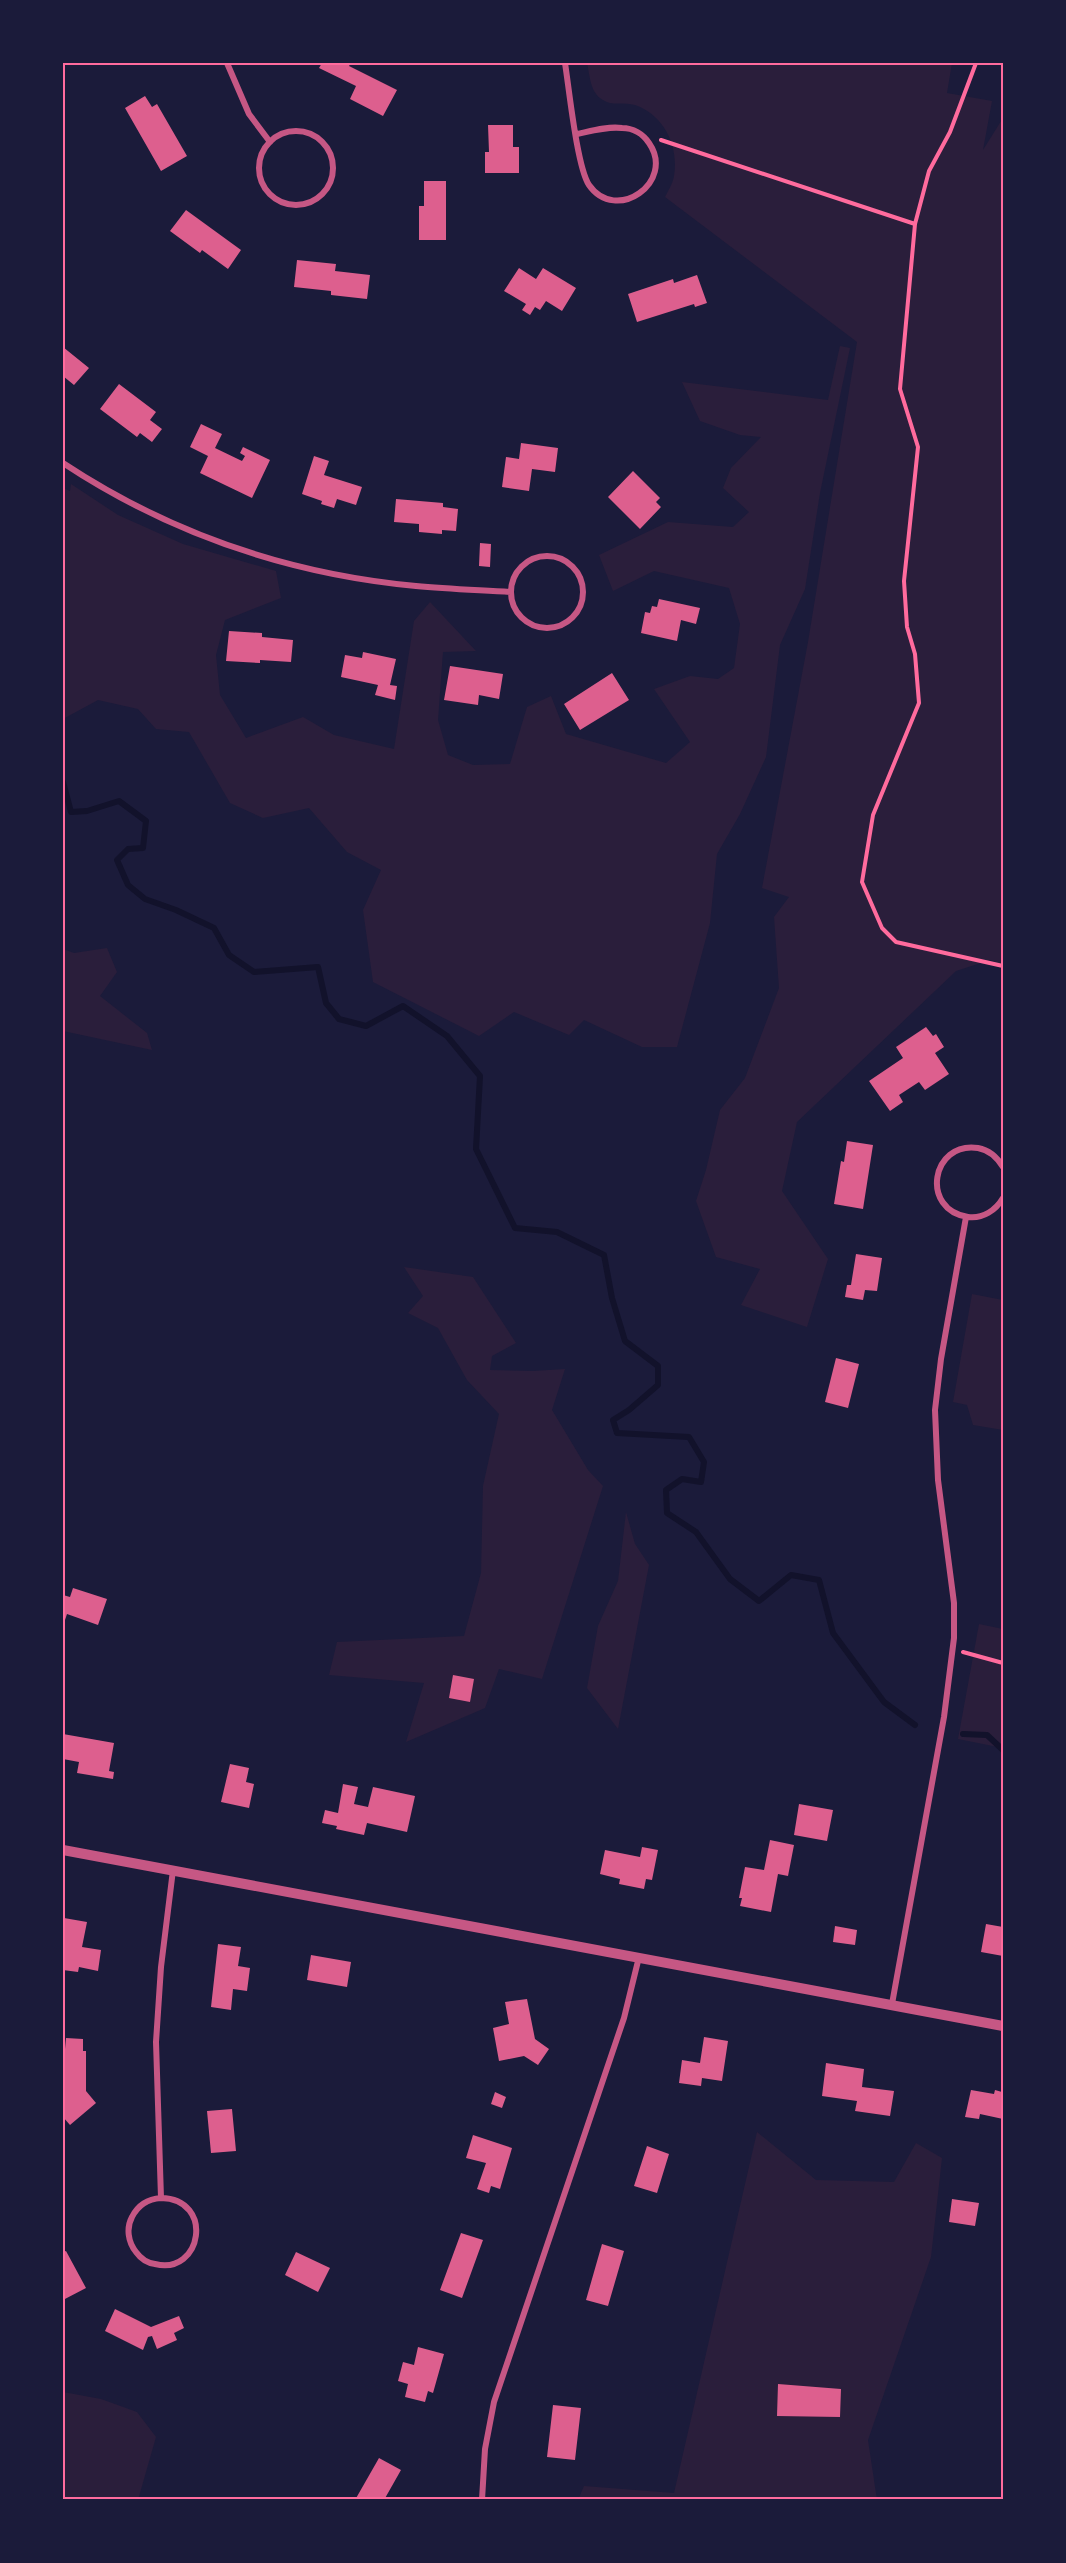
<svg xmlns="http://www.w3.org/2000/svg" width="1066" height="2563" font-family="Ubuntu,sans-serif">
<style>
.green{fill:#2a1e3b}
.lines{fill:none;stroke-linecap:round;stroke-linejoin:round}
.stream{stroke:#12122b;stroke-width:6}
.building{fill:#dd5f8e}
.path{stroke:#ff6b9d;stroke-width:4}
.minor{stroke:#c65784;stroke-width:6}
.tertiary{stroke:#c65784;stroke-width:10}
.neatline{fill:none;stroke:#ff6b9d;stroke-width:2}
</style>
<rect width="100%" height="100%" fill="#1b1b3a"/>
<!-- green -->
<path class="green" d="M587 63H952L947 93 992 101 983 150 1003 118V964L990 960 956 971 797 1122 782 1191 828 1259 807 1327 741 1305 760 1269 716 1257 696 1201 706 1170 720 1110 745 1078 779 988 774 917 789 897 762 888 808 642 857 342 665 197C668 191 673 183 674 176 679 146 664 115 635 105 625 102 611 106 603 100 590 93 590 76 587 63Z
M840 346 850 348 820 493 805 589 780 645 766 757 740 814 717 854 710 923 677 1047H642L584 1020 569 1035 514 1012 479 1036 373 982 363 910 381 870 347 852 309 808 263 818 230 803 189 732 156 729 138 709 98 700 63 719V488L70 491 71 484 118 515 183 544 276 571 281 598 225 620 216 655 220 695 246 738 303 717 334 735 394 749 414 621 430 602 476 651 443 652 438 720 448 755 473 765 510 764 527 707 551 696 566 734 666 763 690 742 654 689 690 676 718 679 734 668 740 624 729 588 654 571 613 591 599 555 668 522 733 527 749 512 723 488 731 468 761 437 740 435 700 421 682 382 828 400Z
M107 948 117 972 100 996 147 1033 152 1050 63 1031V949L74 953Z
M404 1267 473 1277 516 1343 492 1356 490 1370 533 1371 565 1369 552 1410 588 1470 603 1486 542 1679 499 1669 485 1708 406 1742 424 1683 329 1675 337 1642 464 1636 481 1573 483 1486 499 1414 467 1380 438 1328 408 1313 423 1296Z
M972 1294 1003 1300V1430L973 1425 967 1405 953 1402Z
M626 1512 635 1544 649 1565 618 1729 587 1688 598 1626 618 1581Z
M979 1624 1003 1629V1748L958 1739Z
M757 2132 816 2180 894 2182 916 2143 942 2158 931 2257 868 2440 877 2500H578L584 2486 674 2493Z
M63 2392 101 2399 137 2412 156 2437 138 2500H63Z"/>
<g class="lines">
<!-- stream -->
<path class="stream" d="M63 782 71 812 87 811 119 801 146 821 143 848 128 849 117 860 128 885 145 899 176 910 214 928 229 955 254 972 318 967 326 1003 339 1019 366 1026 403 1006 447 1036 480 1076 476 1149 515 1228 557 1232 604 1255 612 1298 625 1341 658 1366V1385L629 1410 613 1420 617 1433 689 1437 704 1462 701 1482 682 1479 666 1490 667 1513 696 1532 730 1579 759 1601 791 1575 819 1580 833 1633 884 1702 915 1725
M963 1734 987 1735 1003 1750"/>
</g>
<!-- building -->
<path class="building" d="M322 63H351L349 66 397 90 383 116 350 99 356 86 319 68Z
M145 96 152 107 157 104 187 156 161 171 125 108Z
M488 125H513V147H519V173H485V152H489Z
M424 181H446V240H419V206H424Z
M186 210 241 250 228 269 202 250 200 253 170 231Z
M297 260 336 264 335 271 370 275 367 299 331 295V291L294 287Z
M519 268 536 279 543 268 576 288 562 311 546 301 540 310 535 307 530 315 522 310 526 304 504 291Z
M697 275 707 303 695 307 694 304 637 322 628 294 673 279 674 283Z
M63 347 89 368 74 385 63 376Z
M119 384 156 412 150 420 162 429 152 442 140 433 137 437 100 409Z
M201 424 222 434 215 448 242 461 245 456 240 453 243 447 270 460 252 498 200 473 208 456 190 447Z
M521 443 558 448 555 472 532 469 529 491 502 487 506 457 519 459Z
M314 456 329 461 324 475 362 487 356 505 337 499 334 508 321 504 322 501 302 494Z
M633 471 660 498 656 502 661 507 640 529 608 497Z
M396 499 443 503V507L458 509 456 531 442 530V534L419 532V524L394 522Z
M480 543 491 544 490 567 479 566Z
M659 599 700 608 696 624 681 620 677 641 641 633 645 612 650 613 652 606 657 607Z
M229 631 262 633V637L293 640 291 662 260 660V663L226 661Z
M363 652 396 659 390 685 397 686 395 700 375 695 378 685 341 677 345 655 362 658Z
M450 666 503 674 499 699 479 695 478 705 444 700Z
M612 673 629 700 580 730 564 704Z
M926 1027 933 1036 936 1034 944 1047 935 1053 949 1074 925 1090 919 1082 899 1095 903 1102 890 1111 869 1081 903 1058 896 1047Z
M847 1141 873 1145 863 1209 834 1204 841 1161 844 1162Z
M856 1254 882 1258 877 1291 865 1290 863 1300 845 1297 847 1285H851Z
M836 1358 859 1364 848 1408 825 1402Z
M73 1588 107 1599 98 1625 67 1614 65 1620H63V1595L70 1597Z
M453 1675 474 1679 470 1702 449 1698Z
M63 1734 114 1743 109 1771 114 1772 113 1779 77 1773 79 1762 63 1759Z
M230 1764 249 1768 246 1782 254 1784 249 1808 221 1802Z
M343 1784 358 1787 354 1804 368 1807 373 1787 415 1796 407 1832 367 1823 364 1835 336 1829 337 1826 322 1823 325 1810 338 1813Z
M799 1804 833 1810 827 1841 794 1835Z
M770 1840 794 1845 788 1876 778 1874 771 1912 740 1906 742 1898H739L745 1867 764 1870Z
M642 1847 658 1850 652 1880 646 1879 644 1889 619 1884 620 1879 600 1874 605 1850 640 1857Z
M64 1918 87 1922 82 1947 101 1950 98 1971 79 1967 78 1972 63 1970Z
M986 1924 1003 1927V1956L981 1952Z
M835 1926 857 1930 855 1945 833 1942Z
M218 1944 241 1947 238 1966 250 1968 247 1991 233 1989 231 2010 211 2007Z
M311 1955 351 1962 347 1987 307 1980Z
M527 1999 535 2039 549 2049 538 2065 524 2056 499 2061 493 2028 509 2024 505 2002Z
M704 2037 728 2041 722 2081 702 2078 701 2086 679 2083 682 2060 700 2063Z
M66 2038 83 2039V2051H86V2091L96 2103 70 2125 63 2117V2049H65Z
M826 2063 864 2069 862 2087 894 2091 890 2116 855 2111 857 2101 822 2096Z
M971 2090 994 2094 995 2090 1002 2092 1003 2119 980 2114 979 2119 965 2117Z
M495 2092 506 2097 502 2108 491 2104Z
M232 2109 236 2151 211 2153 207 2111Z
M473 2135 512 2148 500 2189 491 2186 489 2193 477 2189 486 2163 466 2158Z
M647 2146 669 2154 657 2193 634 2186Z
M952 2199 979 2203 975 2226 949 2222Z
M461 2233 483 2240 462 2298 440 2290Z
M602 2244 624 2251 608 2306 586 2300Z
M66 2251 86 2288 63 2300V2252Z
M296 2252 330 2268 318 2292 285 2275Z
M115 2309 151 2327 179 2316 184 2328 174 2333 177 2340 157 2349 152 2336 148 2337 143 2350 105 2331Z
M418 2347 444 2354 433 2393 428 2391 425 2402 405 2397 408 2384 398 2381 403 2362 414 2365Z
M778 2384 841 2389 840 2417 777 2416Z
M553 2405 581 2408 575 2460 547 2457Z
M379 2458 401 2470 384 2500H355Z"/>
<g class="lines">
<!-- path -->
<path class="path" d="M976 63 950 132 929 171 915 224 900 389 918 447 904 581 907 627 915 654 919 703 873 815 862 882 882 928 896 942 1003 966
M661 140 915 224
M963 1652 1003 1663"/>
<!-- minor -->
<path class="minor" d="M227 63 249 114 270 142
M565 63C569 88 577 167 589 185 616 224 676 182 649 143 643 134 633 128 622 128 608 126 591 131 577 134
M259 168a37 37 0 1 1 74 0a37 37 0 1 1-74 0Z
M63 463C169 533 289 574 416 586 447 589 479 590 511 592
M511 592a36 36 0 1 1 72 0a36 36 0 1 1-72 0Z
M1003 1167C997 1157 989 1150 978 1148 931 1141 920 1210 968 1217 983 1219 996 1210 1003 1198
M892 2004 944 1717 954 1638V1603L938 1480 935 1410 941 1359 966 1217
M161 2198C215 2199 202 2276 155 2264 147 2263 141 2259 136 2252 128 2242 126 2228 132 2217 138 2205 148 2199 161 2198L156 2042 161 1967 173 1870
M482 2500 485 2449 494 2402 624 2018 639 1957"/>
<!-- tertiary -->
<path class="tertiary" d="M63 1850 1003 2026"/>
</g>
<!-- border -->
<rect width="1066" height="2563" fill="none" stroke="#1b1b3a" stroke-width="129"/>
<rect x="64" y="64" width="938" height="2434" class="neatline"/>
</svg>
